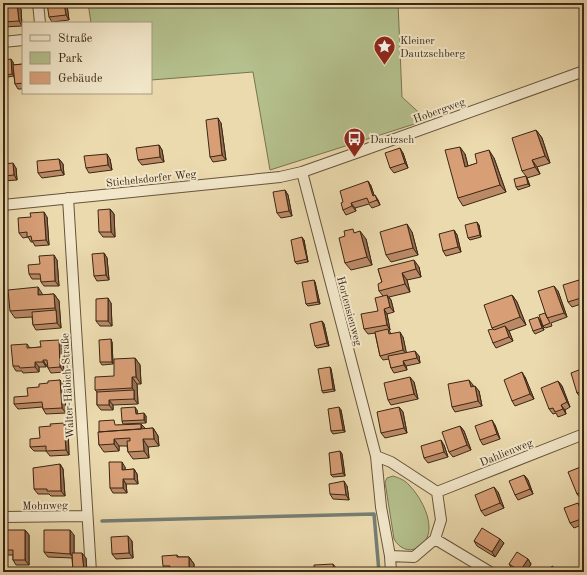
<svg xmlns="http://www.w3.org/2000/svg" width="587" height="575" font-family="'Old Standard TT',serif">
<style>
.green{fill:#b4c08d;stroke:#787450}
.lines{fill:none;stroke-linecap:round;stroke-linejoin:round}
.stream{stroke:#757e74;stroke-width:3.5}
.minor-casing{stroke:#67543a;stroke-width:12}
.minor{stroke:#f2e7ca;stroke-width:10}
.wall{fill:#ba8966;stroke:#3b2714}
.shaded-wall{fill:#976f53;stroke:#3b2714}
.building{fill:#d89f77;stroke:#3b2714}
.labels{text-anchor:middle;stroke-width:4;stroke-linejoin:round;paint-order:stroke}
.poi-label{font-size:11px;fill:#3b2714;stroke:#f2e7ca;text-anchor:start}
.street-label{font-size:11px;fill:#3b2714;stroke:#f2e7ca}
</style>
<rect width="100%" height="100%" fill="#ebdaae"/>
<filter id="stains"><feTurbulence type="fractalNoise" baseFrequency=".005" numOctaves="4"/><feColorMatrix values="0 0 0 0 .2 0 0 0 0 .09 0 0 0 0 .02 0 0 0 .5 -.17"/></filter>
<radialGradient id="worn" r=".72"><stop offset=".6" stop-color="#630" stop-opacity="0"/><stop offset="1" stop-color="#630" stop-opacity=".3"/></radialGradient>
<!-- green -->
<path class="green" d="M88 3H398L402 97 427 120 270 170 253 72 151 80V23H91Z
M393 476C399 478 405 480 409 485 419 495 429 513 429 527 430 547 406 560 394 539L385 482 387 478Z"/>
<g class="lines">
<!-- stream -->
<path class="stream" d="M102 521 374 514 379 572"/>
<defs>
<path id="minor" d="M38 3 40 23
M3 42 23 40
M302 172 376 456 381 507 390 556 414 557 435 539 441 520 437 492 391 462 376 456
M68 198 91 572
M3 205 280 177 302 172 353 154 584 71
M437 492 584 434
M3 517 87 516
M435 539 490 572
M390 556 391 572"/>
</defs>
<!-- minor casing -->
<use href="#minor" class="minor-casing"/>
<!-- minor -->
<use href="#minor" class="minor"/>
</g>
<!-- wall -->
<path class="wall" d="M17 4 21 9 22 26 3 27V6Z
M67 5 69 20 52 22 49 17Z
M13 62V65L23 64V89H18L15 84 14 76 8 77 7 75Z
M221 123 226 160 213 162 210 157Z
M536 130 542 138 550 163 537 167 540 174 527 178 530 186 518 190 516 187 526 176 522 171Z
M159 145 162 150 164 162 142 165 138 160Z
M403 153 408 168 394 173 390 168Z
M465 154 468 166 494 158 506 192 463 206 458 198Z
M59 159 63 164 64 175 42 178 38 173Z
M110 159 112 170 89 173 86 168Z
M3 164 16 168 17 180 3 181Z
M368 181 371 186 374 195 378 200 380 205 372 208 369 204 355 208 356 211 346 215 343 210V202Z
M285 190 288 195 292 216 281 218 277 213Z
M110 209 114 214 115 237H103L99 232Z
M47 217 49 245 35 246 33 242H31L28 237 23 238 19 233Z
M479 225 481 237 470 240 468 238Z
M454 230 457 235 461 252 446 256 443 251Z
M412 232 418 255 391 262 386 255Z
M355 233 366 239 372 265 351 270 345 263Z
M304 240 308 262 297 264 295 262Z
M104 253 107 258 109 280 97 281 94 276Z
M57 260 59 286H44L41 282V279H32L29 274 40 264Z
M419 267 421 277 407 280 410 292 389 297 391 300 394 312 387 314 390 330H389L391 334 403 337 406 353 419 356 420 363 406 366 407 370 394 373 391 368 389 359 383 360 380 356 375 333 368 334 364 329 378 311 383 296 379 291 382 282 378 269Z
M579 280 582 285 584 290V303L572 307 568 302Z
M315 282 320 304 308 306 306 304Z
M558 291 567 317 551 323 552 326 545 328 543 326 546 313Z
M54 294 59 301 61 328 36 330 33 325 32 317 15 318 10 311 43 295Z
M512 295 517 302 526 325 509 331 513 341 496 348 493 343V329L492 328Z
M111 303 112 326H100L96 321Z
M540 320 544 330 535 334 533 331Z
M322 321 324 324 329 346 317 348 315 346Z
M112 342 113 364 102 365 100 362Z
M27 344 30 348 62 345 64 372 51 373 48 368 47 365H46V367H39V372L23 373 22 371H16L13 366Z
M135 358 140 365 141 384H137L138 404 113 405V410H101L97 405V392L95 390 114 376Z
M330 367 331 369 335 391 323 393 322 391Z
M584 368V397L581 398 577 393Z
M525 377 534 399 515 406 512 401Z
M60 380 64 385 66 413 46 414 43 409V407L18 409 14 404 28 396 39 387 48 383Z
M558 381 562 386 570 407 565 410 566 414 558 417 556 413 553 414 549 409Z
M414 382 418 399 391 405 388 400Z
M473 385V386L479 391 482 406 455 412 452 407Z
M399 407 403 412 407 433 385 438 381 433Z
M137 410V414L146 416V423L123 424 122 421Z
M341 410 345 432 333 434 331 431Z
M118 425 145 429 153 428 158 436 159 446 148 447 149 458 133 459 128 452 127 446H119V451L104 452 99 445V432Z
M495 425 500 439 483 445 480 440Z
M460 426 464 431 471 450 453 457 449 452Z
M68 428 69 455 50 456 46 451H34L30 447Z
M444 445 448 457 428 463 424 458Z
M340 451 342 454 345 476 333 477 331 475Z
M60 464 63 469 65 496H51L49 494H38L34 489Z
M125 467V470L134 469 137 474 138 484H126L127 493H113L110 488Z
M584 469V498L581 499 577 494Z
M524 475 528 480 533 494 518 500 515 495Z
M347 486 349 500 333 499 330 494Z
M498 492 504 508 485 516 481 511Z
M581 508 584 515V524L574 528 570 523Z
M25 530 29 535V565H16L13 560V555H3V550Z
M74 535V553L86 558 87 572H73V571L72 558 48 557 44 552Z
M500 539 504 543 495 557 477 546 474 541Z
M132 541 133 558 116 559 112 554Z
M177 555 179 557H189L194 564V571L195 572H167L163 566Z
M528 559 531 564 526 572H518L512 569 509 564Z"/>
<!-- shaded-wall -->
<path class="shaded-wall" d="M64 3H66L67 5 69 20 66 15Z
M17 4 21 9 22 26 19 21Z
M11 59 13 62 14 76 12 74Z
M218 118 221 123 226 160 222 155Z
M536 130 542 138 550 163 545 156Z
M159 145 162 150 164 162 160 157Z
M460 147 465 154 470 174 465 167Z
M400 148 403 153 408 168 405 163Z
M489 150 494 158 506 192 500 185Z
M107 154 110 159 112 170 108 165Z
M59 159 63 164 64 175 61 170Z
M532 160 537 167 540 174 535 167Z
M13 163 16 168 17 180 14 175Z
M526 176 527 178 530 186 528 184Z
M368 181 371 186 376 201 373 196Z
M285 190 288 195 292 216 289 211Z
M375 195 378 200 380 205 377 200Z
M351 203 355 208 356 211 352 206Z
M110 209 114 214 115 237 111 232Z
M44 212 47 217 49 245 46 240Z
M477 222 479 225 481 237 480 235Z
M407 224 412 232 418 255 413 248Z
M454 230 457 235 461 252 458 247Z
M360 231 366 239 372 265 367 257Z
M302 237 304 240 308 262 307 259Z
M104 253 107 258 109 280 106 275Z
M54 255 57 260 59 286 55 281Z
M414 260 419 267 421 277 416 269Z
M402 273 407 280 410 292 405 284Z
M314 280 315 282 320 304 318 302Z
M579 280 582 285 584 290V295Z
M554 286 558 291 567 317 564 313Z
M38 287 43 295H38Z
M54 294 59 301 61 328 57 323 56 310 55 308Z
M387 295 391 300 394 312 390 307Z
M512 295 517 302 526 325 520 317Z
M108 298 111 303 112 326 108 321Z
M384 309 387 314 390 330 387 325Z
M538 317 540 320 544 330 542 328Z
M322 321 324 324 329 346 327 343Z
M505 326 509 331 513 341 509 337Z
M400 332 403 337 407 355 403 350Z
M111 339 112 342 113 364 112 362Z
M59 340 62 345 64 372 60 367Z
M415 351 419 356 420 363 417 358Z
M135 358 140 365 141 384 136 377Z
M43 360 46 365V367L43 362Z
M403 361 406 366 407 370 404 365Z
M35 362 39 367V372L35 367Z
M330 367 331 369 335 391 333 389Z
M522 372 525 377 534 399 530 394Z
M132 377 137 384 138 404 134 399V390L132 388Z
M410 377 414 382 418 399 414 394Z
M60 380 64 385 66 413 62 408Z
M469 380 473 385 474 392 471 387Z
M558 381 562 386 570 407 567 402Z
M475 386 479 391 482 406 478 401Z
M109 400 113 405V410L109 405Z
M561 405 565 410 566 414 563 409Z
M135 407 137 410 138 416 136 414Z
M339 407 341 410 345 432 343 430Z
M399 407 403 412 407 433 404 428Z
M144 413 146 416V423L144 420Z
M492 420 495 425 500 439 497 434Z
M64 423 68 428 69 455 66 450Z
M141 424 145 428V436L142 431Z
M460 426 464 431 471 450 467 445Z
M153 428 158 436 159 446 154 439Z
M114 439 119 446V451L114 444Z
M143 439 148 447 149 458 144 451Z
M441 440 444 445 448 457 444 452Z
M340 451 342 454 345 476 343 473Z
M122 462 125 467V475L122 470Z
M60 464 63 469 65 496 61 491Z
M134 469 137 474 138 484 134 479Z
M524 475 528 480 533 494 530 489Z
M123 479 126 484 127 493 123 488Z
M344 481 347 486 349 500 346 495Z
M494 487 498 492 504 508 500 503Z
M578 503 581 508 584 515V519Z
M25 530 29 535V565L25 560Z
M70 530 74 535V558L70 554Z
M128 536 132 541 133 558 129 553Z
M500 539 504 543 495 557 492 552Z
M82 553 86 558 87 572H85L84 570Z
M189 557 194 564V571L195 572H191L189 570Z
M528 559 531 564 526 572H521L520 571Z
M333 564 337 569V572H334Z"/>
<!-- building -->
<path class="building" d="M47 3H64L66 15 49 17Z
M17 4 19 21 3 22V6Z
M11 59 12 74 7 75 5 60Z
M23 64V83L15 84 13 65Z
M218 118 222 155 210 157 206 120Z
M536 130 545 156 532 160 535 167 522 171 512 138Z
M159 145 160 157 138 160 136 148Z
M460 147 465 167 477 163 475 154 489 150 500 185 458 198 445 150Z
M400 148 405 163 390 168 385 153Z
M107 154 108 165 86 168 84 156Z
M59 159 61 170 38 173 37 161Z
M13 163 14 175 3 176V164Z
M526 176 528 184 516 187 514 179Z
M368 181 373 196 375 195 377 200 369 203 367 198 351 203 352 206 343 210 341 203 343 202 340 191Z
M285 190 289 211 277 213 273 192Z
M110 209 111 232H99L98 210Z
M44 212 46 240 32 241 31 236 27 237V232L19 233 18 218 31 217 30 213Z
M477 222 480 235 468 238 465 225Z
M407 224 413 248 386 255 380 232Z
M353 229 354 233 360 231 367 257 345 263 339 238 345 236 344 231Z
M454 230 458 247 443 251 439 234Z
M302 237 307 259 295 262 291 240Z
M104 253 106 275 94 276 92 254Z
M54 255 55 281 41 282 40 274H29L28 265 40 264 39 256Z
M414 260 416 269 402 273 405 284 379 291 378 284 382 282 378 269Z
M314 280 318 302 306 304 302 282Z
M579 280 584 297 568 302 563 285Z
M554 286 564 313 547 318 538 291Z
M38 287V295L54 294 55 308 10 311 8 290Z
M387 295 390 307 384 309 387 325 364 329 361 314 378 311 375 298Z
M512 295 520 317 492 328 484 305Z
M108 298V321H96V299Z
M56 310 57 323 33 325 32 312Z
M545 313 550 323 543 326 539 315Z
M538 317 542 328 533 331 529 320Z
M322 321 327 343 315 346 310 324Z
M505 326 509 337 493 343 488 330 493 329 494 330Z
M388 329 389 334 400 332 403 350 380 356 375 332Z
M111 339 112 362H100L99 340Z
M59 340 60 367 48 368 47 360H43V362H35V367L20 368 19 366H13L11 345 27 344V348L41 347 40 341Z
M415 351 417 358 403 361 404 365 391 368 388 356Z
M135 358 136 377H132V388L95 390V377L114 376V359Z
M330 367 333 389 322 391 318 369Z
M584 368V391L577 393 571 373Z
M522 372 530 394 512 401 504 380Z
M410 377 414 394 388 400 384 383Z
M60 380 62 408 43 409 42 402 14 404V397L28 396 27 388 39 387V384L48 383V381Z
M469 380 471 387 475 386 478 401 452 407 448 384Z
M558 381 567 402 561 405 563 409 555 412 553 408 549 409 541 388Z
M134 390V399L109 400V405H97V392Z
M135 407 136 414 144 413V420L122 421 121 408Z
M339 407 343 430 331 431 328 409Z
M399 407 404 428 381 433 377 412Z
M114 420 115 425 141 424V429L99 432V421Z
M492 420 497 434 480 440 475 426Z
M64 423 66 450 46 451V446L30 447V439L40 438 39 427 51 426 50 424Z
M460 426 467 445 449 452 442 432Z
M153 428 154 439H143L144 451 128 452 127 441H130V438L114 439V444L99 445 98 432Z
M441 440 444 452 424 458 421 446Z
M340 451 343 473 331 475 329 453Z
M109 462H122V470L134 469V479H123V488H110Z
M60 464 61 491H47V489H34L33 468Z
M583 466 584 469V491L577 494 568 472Z
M524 475 530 489 515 495 509 481Z
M344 481 346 495 330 494 329 484Z
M494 487 500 503 481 511 475 495Z
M578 503 584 518 570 523 564 508Z
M482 528 500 539 492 552 474 541Z
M3 530H25V560H13V550H3Z
M44 530H70V554L44 552Z
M128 536 129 553 112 554 111 537Z
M517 552 528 559 520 571 509 564Z
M72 553H82L84 570 73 571Z
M177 555V557H189V570H194V572H170V566H163L162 556Z
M333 564 334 572H314V565Z
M552 566 561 572H548Z"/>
<!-- icons -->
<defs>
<symbol id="sight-pin" viewBox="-11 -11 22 30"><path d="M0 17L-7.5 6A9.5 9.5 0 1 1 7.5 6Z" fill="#8f2418" stroke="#f2e7ca"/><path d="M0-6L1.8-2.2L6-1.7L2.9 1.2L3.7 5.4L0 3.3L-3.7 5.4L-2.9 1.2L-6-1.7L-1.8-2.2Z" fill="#fff"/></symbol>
<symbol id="bus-pin" viewBox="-11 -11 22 30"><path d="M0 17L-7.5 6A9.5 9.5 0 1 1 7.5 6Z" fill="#8f2418" stroke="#f2e7ca"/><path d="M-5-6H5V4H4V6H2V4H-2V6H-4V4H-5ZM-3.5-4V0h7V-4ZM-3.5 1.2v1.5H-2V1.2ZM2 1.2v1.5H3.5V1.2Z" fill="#fff"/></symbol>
</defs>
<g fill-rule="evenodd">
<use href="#sight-pin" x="372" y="34" width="25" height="34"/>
<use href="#bus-pin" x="342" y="126" width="25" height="34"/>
</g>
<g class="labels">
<!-- poi labels -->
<g class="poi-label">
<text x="400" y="44">Kleiner<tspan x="400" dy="13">Dautzschberg</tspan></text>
<text x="370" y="143">Dautzsch</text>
</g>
<!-- street labels -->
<g class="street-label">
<text transform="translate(439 110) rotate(-20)" y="4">Hobergweg</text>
<text transform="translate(151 178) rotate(-6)" y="4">Stichelsdorfer Weg</text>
<text transform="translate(350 311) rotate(75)" y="4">Hortensienweg</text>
<text transform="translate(67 386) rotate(-93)" y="4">Walter-Häbich-Straße</text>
<text transform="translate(506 452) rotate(-22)" y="4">Dahlienweg</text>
<text transform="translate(45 505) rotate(-1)" y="4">Mohnweg</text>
</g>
</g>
<!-- margin -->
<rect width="587" height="575" fill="none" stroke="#ebdaae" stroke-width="16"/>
<rect x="4" y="4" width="579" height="567" fill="none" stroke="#3b2714" stroke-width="2"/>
<rect x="8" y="8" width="571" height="559" fill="none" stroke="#3b2714"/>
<!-- legend -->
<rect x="22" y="22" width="130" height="72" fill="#f2e7ca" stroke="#a99a81"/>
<rect x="30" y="35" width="20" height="6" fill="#f2e7ca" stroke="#a99a81"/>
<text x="58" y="42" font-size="12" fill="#3b2714">Straße</text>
<rect x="30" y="52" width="20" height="12" fill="#b4c08d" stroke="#a99a81"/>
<text x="58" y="62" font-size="12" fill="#3b2714">Park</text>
<rect x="30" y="72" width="20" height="12" fill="#d89f77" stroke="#a99a81"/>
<text x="58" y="82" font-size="12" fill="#3b2714">Gebäude</text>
<rect width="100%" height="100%" filter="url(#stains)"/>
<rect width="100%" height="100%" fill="url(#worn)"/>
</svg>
